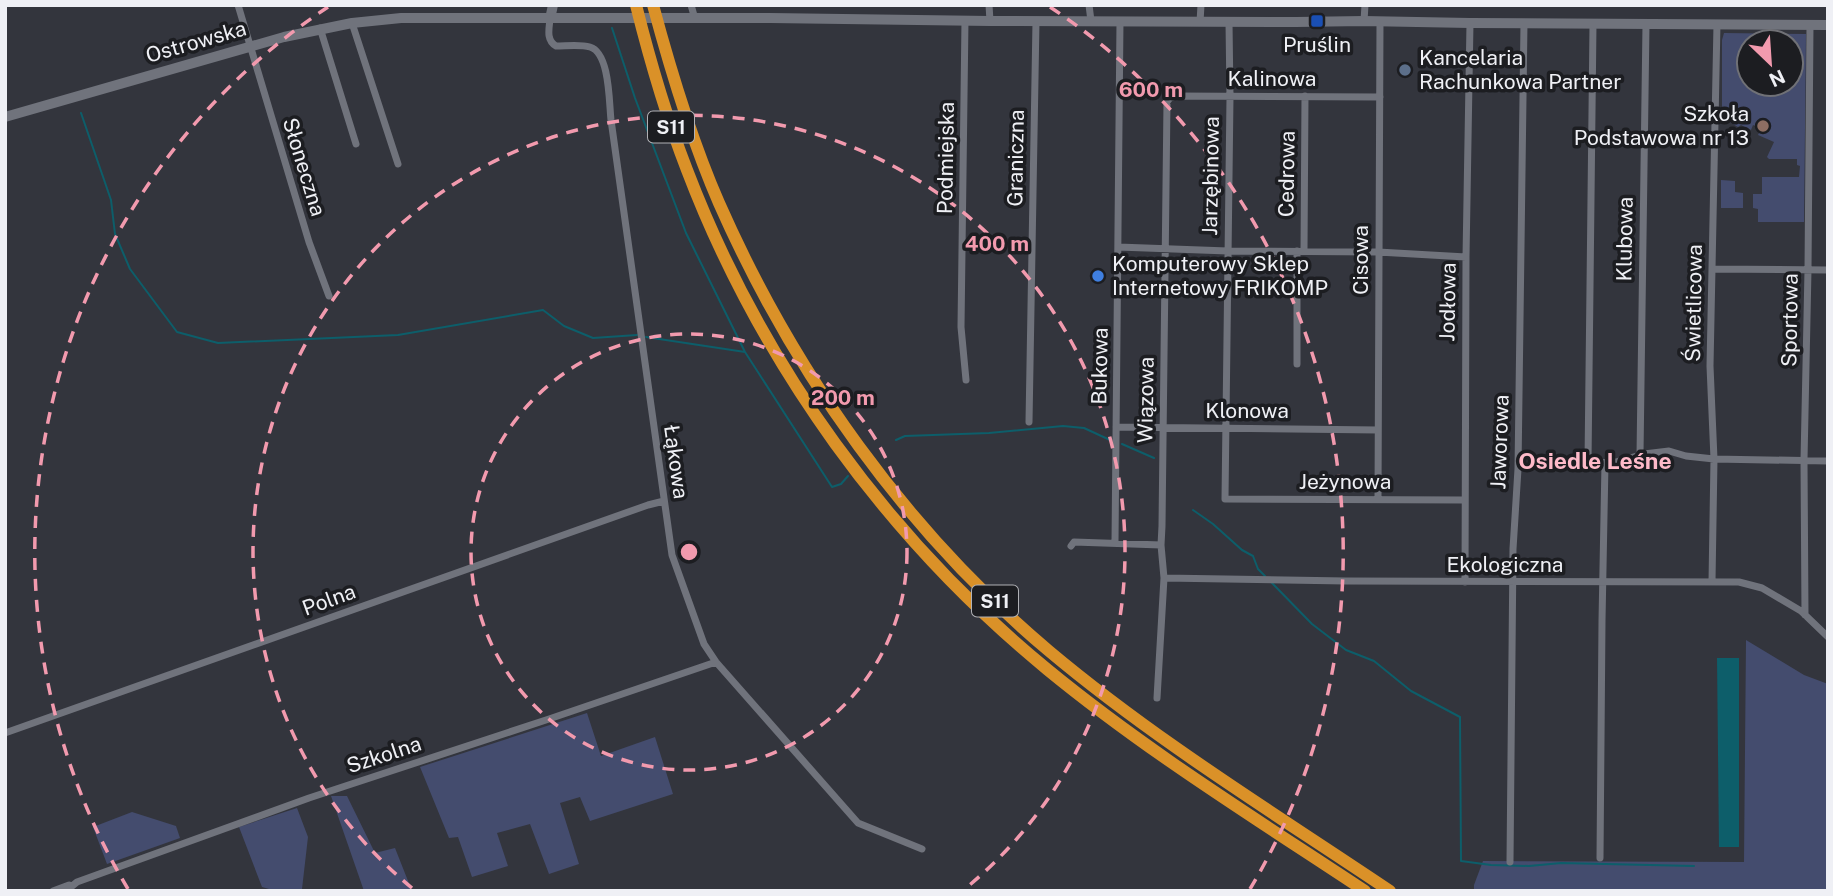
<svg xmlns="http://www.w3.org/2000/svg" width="1833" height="896" font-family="'Public Sans',sans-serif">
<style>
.green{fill:#444c6e;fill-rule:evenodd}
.water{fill:#0d5e6a}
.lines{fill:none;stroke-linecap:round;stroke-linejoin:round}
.stream{stroke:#0d5e6a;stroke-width:2}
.street{stroke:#70737c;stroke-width:7}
.secondary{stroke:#70737c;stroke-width:10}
.highway{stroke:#da9128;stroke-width:12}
.ring{fill:none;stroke:#f29aae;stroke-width:3.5;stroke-dasharray:12 9}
.transit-dot{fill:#1a4fb4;stroke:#1c1d21;stroke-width:2.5}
.service-dot{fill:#5c6f8a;stroke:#1c1d21;stroke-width:2.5}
.education-dot{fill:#8d6e63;stroke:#1c1d21;stroke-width:2.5}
.shop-dot{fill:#3f7fe0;stroke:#1c1d21;stroke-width:2.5}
.labels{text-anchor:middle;stroke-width:7;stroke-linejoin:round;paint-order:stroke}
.shield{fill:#1c1d21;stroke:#b0b1b5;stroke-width:2}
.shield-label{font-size:19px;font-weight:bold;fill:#eff0f5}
.street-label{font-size:21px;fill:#eff0f5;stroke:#1c1d21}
.poi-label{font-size:21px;fill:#eff0f5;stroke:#1c1d21;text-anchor:start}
.neighbourhood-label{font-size:23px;font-weight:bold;fill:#febac9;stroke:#1c1d21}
.centre{fill:#f29aae;stroke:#1c1d21;stroke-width:3.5}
.ring-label{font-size:21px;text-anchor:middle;font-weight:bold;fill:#f29aae;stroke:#1c1d21;stroke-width:7;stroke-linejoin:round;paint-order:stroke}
</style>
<rect width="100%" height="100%" fill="#33353d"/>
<!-- green -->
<path class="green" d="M1724 33 1806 34 1804 222H1758V209L1753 208V194H1762V177H1799L1800 166 1797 165V159H1769L1767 157 1774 142 1758 135 1761 129 1753 125 1751 130 1741 125 1738 127 1722 118V40ZM1749 42H1791V84H1749Z
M1721 180 1735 181V192L1743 193V208H1721Z
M1746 640 1804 675 1828 684V891H1474V885L1483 861 1744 862Z
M587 713 601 756 655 737 673 794 590 821 580 797 560 803 579 864 549 874 530 824 497 833 508 866 472 877 458 837 449 838 420 767Z
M331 796H347L375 853 395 848 412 891H364Z
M297 808 308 837 302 889 300 891H276L262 887 239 827Z
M132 812 176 826 180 838 107 864 93 827Z"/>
<!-- water -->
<path class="water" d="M1717 658H1739V847H1719Z"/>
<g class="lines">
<!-- stream -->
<path class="stream" d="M612 28 635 98 686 233 745 352 832 487 841 484 848 476
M81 113 111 200 115 234 130 269 177 332 218 343 398 335 543 310 564 326 593 338 637 335
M646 337 745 352
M896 440 905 436 989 433 1063 426 1084 428 1110 440
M1122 444 1154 458
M1193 510 1213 524 1242 550 1253 556 1258 569 1265 576
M1271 582 1312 624 1346 650 1374 661 1411 691 1460 717 1461 861 1491 865 1529 866 1561 863 1694 866"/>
<!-- street -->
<path class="street" d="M238 5 309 242 329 296
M691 5 695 19
M989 5 990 21
M1089 5 1091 21
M550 19C549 29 546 40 556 46 566 46 580 44 590 47 610 53 609 103 611 120L672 555 704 644 716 662 858 823 922 849
M965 20 961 327 966 380
M1364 21 1365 5
M1200 22 1201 5
M1229 22 1230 97 1225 499 1464 500
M352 23 398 164
M320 28 356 144
M1118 247 1228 251 1378 252 1466 257
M1304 251 1305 96
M1712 269 1828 270
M1297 364V251
M1029 422 1036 21
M1116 427 1378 430
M1640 455 1646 24
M1564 460 1612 463 1644 454 1669 451 1686 456 1714 459 1828 461
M1588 462 1593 24
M1378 499 1380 21
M1115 542 1120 21
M1071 546 1074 542 1161 545
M1164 578 1346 581 1739 582 1762 588 1801 611 1828 637
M1465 582 1466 257 1470 23
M1712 582 1714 459 1710 366 1717 24
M1805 615 1804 460 1808 270 1810 25
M1157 698 1164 578 1161 545 1162 526 1167 102 1170 98 1176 96 1380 97
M5 733 648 505 664 501
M1600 858 1602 621 1605 463
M1510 862 1513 549 1518 469 1524 23
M53 891 69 885
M66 891 77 882 309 798 549 719 716 662"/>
<!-- secondary -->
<path class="secondary" d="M550 19 553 5
M5 117 284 37 352 23 401 18H770L990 21 1296 22 1364 21 1470 23 1828 25"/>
<!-- highway -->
<path class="highway" d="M636 5C650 61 666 116 687 170 761 364 888 539 1048 670 1148 752 1258 820 1365 891
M653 5C671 72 691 139 719 203 794 373 906 531 1049 651 1155 740 1274 813 1390 891"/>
</g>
<!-- distance rings -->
<g class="ring">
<circle cx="689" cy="552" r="218"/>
<path d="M412 888A436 436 0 1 1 966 888"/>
<path d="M128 889A654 654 0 0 1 328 7M1050 7A654 654 0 0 1 1250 889"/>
</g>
<!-- markers -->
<rect class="transit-dot" x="1310" y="14" width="14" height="14" rx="3.5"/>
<circle class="service-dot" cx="1405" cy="70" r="7"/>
<circle class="education-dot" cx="1763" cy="126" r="7"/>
<circle class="shop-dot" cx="1098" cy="276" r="7"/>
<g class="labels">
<!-- shield labels -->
<g class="shield">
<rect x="648" y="111.5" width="46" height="31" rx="5"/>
<rect x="972" y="585.5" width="46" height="31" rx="5"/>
</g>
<g class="shield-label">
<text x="671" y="134">S11</text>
<text x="995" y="608">S11</text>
</g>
<!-- street labels -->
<g class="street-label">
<text transform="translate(196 42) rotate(-16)" y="7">Ostrowska</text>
<text x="1272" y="86">Kalinowa</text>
<text transform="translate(946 158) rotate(-89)" y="7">Podmiejska</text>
<text transform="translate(1016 158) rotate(-89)" y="7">Graniczna</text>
<text transform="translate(304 167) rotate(73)" y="7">Słoneczna</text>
<text transform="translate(1287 174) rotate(-89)" y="7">Cedrowa</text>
<text transform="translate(1211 176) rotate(-89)" y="7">Jarzębinowa</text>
<text transform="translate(1625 239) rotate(-89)" y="7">Klubowa</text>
<text transform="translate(1361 260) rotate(-90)" y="7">Cisowa</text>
<text transform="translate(1448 302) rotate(-89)" y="7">Jodłowa</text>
<text transform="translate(1694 303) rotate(-89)" y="7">Świetlicowa</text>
<text transform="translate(1790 320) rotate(-89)" y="7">Sportowa</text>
<text transform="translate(1100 366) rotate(-89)" y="7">Bukowa</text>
<text transform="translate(1146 400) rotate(-89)" y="7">Wiązowa</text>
<text x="1247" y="418">Klonowa</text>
<text transform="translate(1500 442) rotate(-88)" y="7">Jaworowa</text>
<text transform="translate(676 462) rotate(82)" y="7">Łąkowa</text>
<text x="1345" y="489">Jeżynowa</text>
<text x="1505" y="572">Ekologiczna</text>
<text transform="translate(329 600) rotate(-20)" y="7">Polna</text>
<text transform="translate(384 755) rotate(-18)" y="7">Szkolna</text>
</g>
<!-- poi labels -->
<g class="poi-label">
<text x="1317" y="52" text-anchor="middle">Pruślin</text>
<text x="1419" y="65">Kancelaria<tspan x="1419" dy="24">Rachunkowa Partner</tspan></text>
<text x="1749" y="121" text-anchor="end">Szkoła<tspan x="1749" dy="24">Podstawowa nr 13</tspan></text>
<text x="1112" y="271">Komputerowy Sklep<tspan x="1112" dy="24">Internetowy FRIKOMP</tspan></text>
</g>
<!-- neighbourhood labels -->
<g class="neighbourhood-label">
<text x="1595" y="469">Osiedle Leśne</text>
</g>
</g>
<circle cx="689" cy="552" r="10" class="centre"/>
<g class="ring-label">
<text x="1151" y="97">600 m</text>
<text x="997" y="251">400 m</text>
<text x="843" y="405">200 m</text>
</g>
<!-- border -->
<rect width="1833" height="896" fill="none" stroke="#eff0f5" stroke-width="14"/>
<!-- north arrow -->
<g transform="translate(1770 63) rotate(155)"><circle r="33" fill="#1c1d21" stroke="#707176" stroke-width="2"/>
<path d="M0-5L12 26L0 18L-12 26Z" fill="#f29aae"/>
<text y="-10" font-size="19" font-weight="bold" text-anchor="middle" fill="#eff0f5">N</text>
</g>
</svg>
